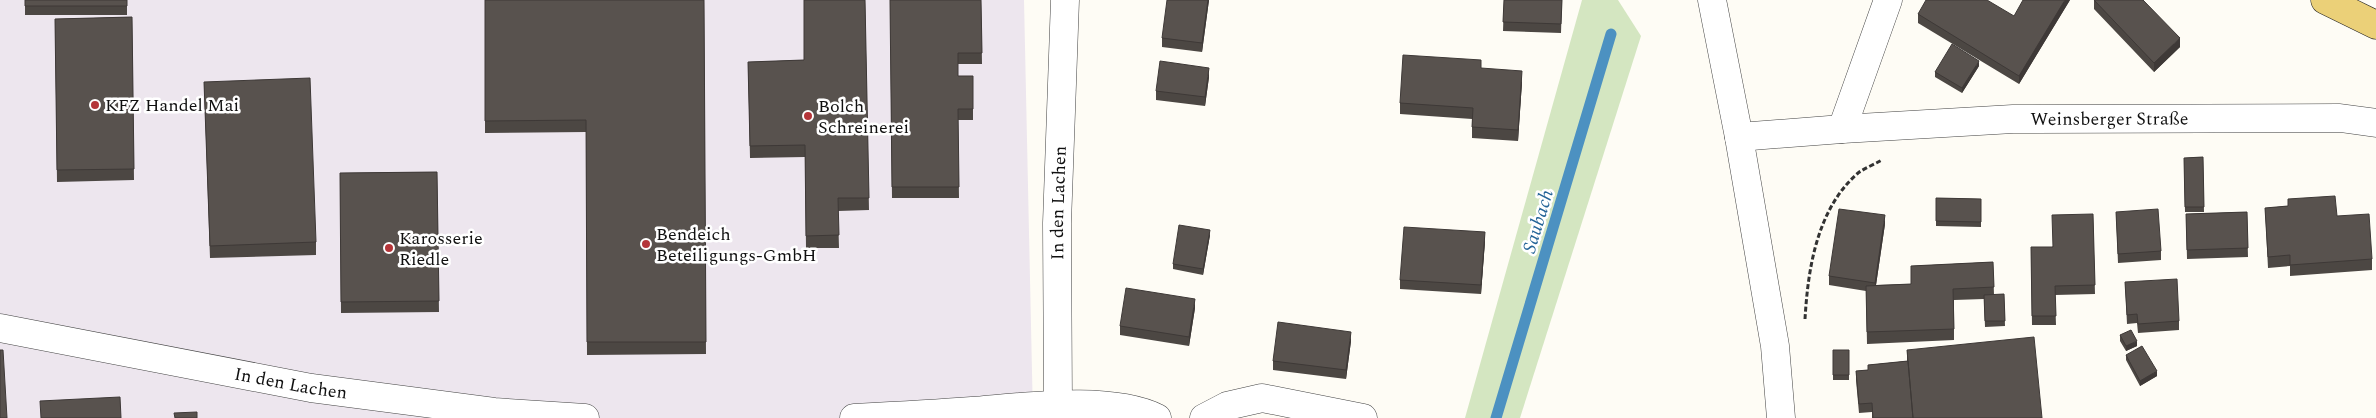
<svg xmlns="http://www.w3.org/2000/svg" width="2376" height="418" font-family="Spectral,serif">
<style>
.industrial{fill:#ede6ee}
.green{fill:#d4e6c1}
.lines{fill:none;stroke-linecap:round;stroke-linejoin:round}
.stream{stroke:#4c91c1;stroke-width:11}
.minor-casing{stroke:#434343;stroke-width:29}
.major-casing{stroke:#212121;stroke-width:29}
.path{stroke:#323232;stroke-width:3;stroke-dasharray:5 2.5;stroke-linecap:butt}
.minor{stroke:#fff;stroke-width:28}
.major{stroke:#ebd078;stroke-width:28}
.wall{fill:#4c4743}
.shaded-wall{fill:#3e3937}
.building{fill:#58524e;stroke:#3e3937}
.poi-dot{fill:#b43539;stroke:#fff;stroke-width:2}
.labels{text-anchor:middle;stroke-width:5;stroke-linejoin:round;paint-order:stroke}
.poi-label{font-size:18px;fill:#101010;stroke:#fff;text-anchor:start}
.street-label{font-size:18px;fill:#101010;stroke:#fff}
.water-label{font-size:19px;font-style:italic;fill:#246497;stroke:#fff}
</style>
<rect width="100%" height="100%" fill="#fefcf5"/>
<!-- industrial -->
<path class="industrial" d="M0 0H1024L1033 418H0Z"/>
<!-- green -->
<path class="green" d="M1582 0H1618L1641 36 1520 418H1465Z"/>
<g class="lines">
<!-- stream -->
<path class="stream" d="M1496 418 1611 34"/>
<defs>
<g id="minor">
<path d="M1712 0 1739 137 1775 346 1781 418"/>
<path d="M1842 129 1888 0"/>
<path id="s1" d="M1739 137 1842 129 2013 119 2340 118 2376 123"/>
<path id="s2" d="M0 328 311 388 494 412 585 418"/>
<path id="s3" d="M1058 405 1057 223 1065 0"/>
<path d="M854 418C894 416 933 414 972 411 1023 407 1111 395 1157 418"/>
<path d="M1204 418 1227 406 1262 398 1363 418"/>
</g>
<path id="major" d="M2325 0 2376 25"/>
</defs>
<!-- minor casing -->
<use href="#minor" class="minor-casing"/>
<!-- major casing -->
<use href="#major" class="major-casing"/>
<!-- path -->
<path class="path" d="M1805 319C1808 268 1817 209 1858 173 1865 168 1875 164 1882 160"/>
<!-- minor -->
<use href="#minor" class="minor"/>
<!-- major -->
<use href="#major" class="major"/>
</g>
<!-- wall -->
<path class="wall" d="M25 0H127V15H25Z
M485 0H704L706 354 587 355 586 132 485 133Z
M865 0 869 210 838 211 839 248H806L805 157 750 158 748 62 804 60Z
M890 0H981L982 64H958V76H973V120H958L959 198H892Z
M1209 0 1202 52 1162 47V38Z
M1504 0H1562L1561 33 1503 31Z
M2070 0 2019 84 1918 23V14L2014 16Z
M2094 0 2180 47 2154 72 2094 9Z
M132 17 134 180 57 182 55 19Z
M1979 66 1962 93 1935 77V72Z
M1481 68 1522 82 1518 141 1472 138V119L1400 114V103Z
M1209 77 1205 106 1156 100V91Z
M204 82 316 242V255L210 258Z
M2203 157 2204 212H2185L2184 158Z
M437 172 439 312 341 313 340 173Z
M1936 198 1981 199V227L1936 226Z
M2288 199 2337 216 2372 259V270L2290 276V266L2268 268 2265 208 2288 206Z
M2116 212 2161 251V260L2118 263Z
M2247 212 2248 257 2187 259 2186 214Z
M2093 214 2095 294 2055 295 2056 325H2032L2031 247H2052Z
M1885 224 1876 285 1911 284V266L1993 262 1994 295 2004 294 2005 326 1985 327 1984 299 1954 300V340L1867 344 1866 291 1829 285V276Z
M1210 235 1203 275 1173 269V264Z
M1485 241 1481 294 1400 289V280Z
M2125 282 2179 321V330L2138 333 2137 323 2127 324Z
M1195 308 1189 346 1120 335V326Z
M2120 335 2137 346 2126 351 2120 341Z
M1351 341 1346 379 1273 370V361Z
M1833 350H1849V380H1833Z
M1907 350 2042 418H1872V412L1859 413 1856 380V371L1868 370V365L1907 361Z
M2126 355 2157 376 2140 386 2126 360Z"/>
<!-- shaded-wall -->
<path class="shaded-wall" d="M1208 0H1209L1202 52V43Z
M2065 0H2070L2019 84V76Z
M2180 38V47L2154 72V63Z
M1979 61V66L1962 93V88Z
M1209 68V77L1205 106V97Z
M1522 71V82L1518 141V130Z
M1885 215V224L1875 292V283Z
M1210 230V235L1203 275V269Z
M1485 232V241L1481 294V285Z
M1195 299V308L1189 346V337Z
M1351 332V341L1346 379V370Z
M2137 341V346L2126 351V346Z
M2157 371V376L2140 386V381Z"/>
<!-- building -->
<path class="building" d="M25 0H127V6H25Z
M485 0H704L706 342H587L586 120 485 121Z
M804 0H865L869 198H838L839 235 806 236 805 145 750 146 748 62 804 60Z
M890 0H981L982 53H958V76H973V109H958L959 187H892Z
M1167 0H1208L1202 43 1162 38Z
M1504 0H1562L1561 24 1503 22Z
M1926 0H1987L2014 16 2023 0H2065L2019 76 1918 14Z
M2094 0H2143L2180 38 2154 63Z
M132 17 134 169 57 170 55 19Z
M1952 44 1979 61 1962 88 1935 72Z
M1403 55 1481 60V68L1522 71 1518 130 1472 127 1473 108 1400 103Z
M1160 61 1209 68 1205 97 1156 91Z
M310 78 316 242 210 246 204 82Z
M2203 157 2204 207H2185L2184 158Z
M437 172 439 301 341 302 340 173Z
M2335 196 2337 216 2369 214 2372 259 2290 265V255L2268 257 2265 208 2288 206V199Z
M1936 198 1981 199V222L1936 221Z
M1839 209 1885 215 1875 283 1829 276Z
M2158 209 2161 251 2118 254 2116 212Z
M2247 212 2248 248 2187 250 2186 214Z
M2093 214 2095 285 2055 286 2056 316H2032L2031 247H2053L2052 215Z
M1179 225 1210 230 1203 269 1173 264Z
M1404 227 1485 232 1481 285 1400 280Z
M1993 262 1994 287 1953 289 1954 329 1867 332 1866 286 1911 284V266Z
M2177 279 2179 321 2138 324 2137 314 2127 315 2125 282Z
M1126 288 1195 299 1189 337 1120 326Z
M2004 294 2005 321H1985L1984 295Z
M1278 322 1351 332 1346 370 1273 361Z
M2131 330 2137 341 2126 346 2120 335Z
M2034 337 2042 418H1913L1907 350Z
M2142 346 2157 371 2140 381 2126 355Z
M0 350H3L7 418H0Z
M1833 350H1849V375H1833Z
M1908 361 1913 418H1873L1872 403 1859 404 1856 371 1868 370V365Z
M120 397 121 418H41L40 401Z
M197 412V418H175L174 413Z"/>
<!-- markers -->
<g class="poi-dot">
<circle cx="95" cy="105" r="5"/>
<circle cx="808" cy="116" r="5"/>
<circle cx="646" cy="244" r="5"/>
<circle cx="389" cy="248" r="5"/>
</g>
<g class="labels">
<!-- poi labels -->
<g class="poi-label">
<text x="105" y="111">KFZ Handel Mai</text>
<text x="818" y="112">Bolch<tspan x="818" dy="21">Schreinerei</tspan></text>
<text x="656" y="240">Bendeich<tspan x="656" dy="21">Beteiligungs-GmbH</tspan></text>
<text x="399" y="244">Karosserie<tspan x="399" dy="21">Riedle</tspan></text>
</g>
<!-- street labels -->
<g class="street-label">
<text dy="6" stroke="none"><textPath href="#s1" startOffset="371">Weinsberger Straße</textPath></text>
<text dy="6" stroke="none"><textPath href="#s3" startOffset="202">In den Lachen</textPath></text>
<text dy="6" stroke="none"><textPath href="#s2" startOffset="296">In den Lachen</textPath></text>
</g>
<!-- water labels -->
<g class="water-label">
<text transform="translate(1537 221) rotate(-73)" y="7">Saubach</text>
</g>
</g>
</svg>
